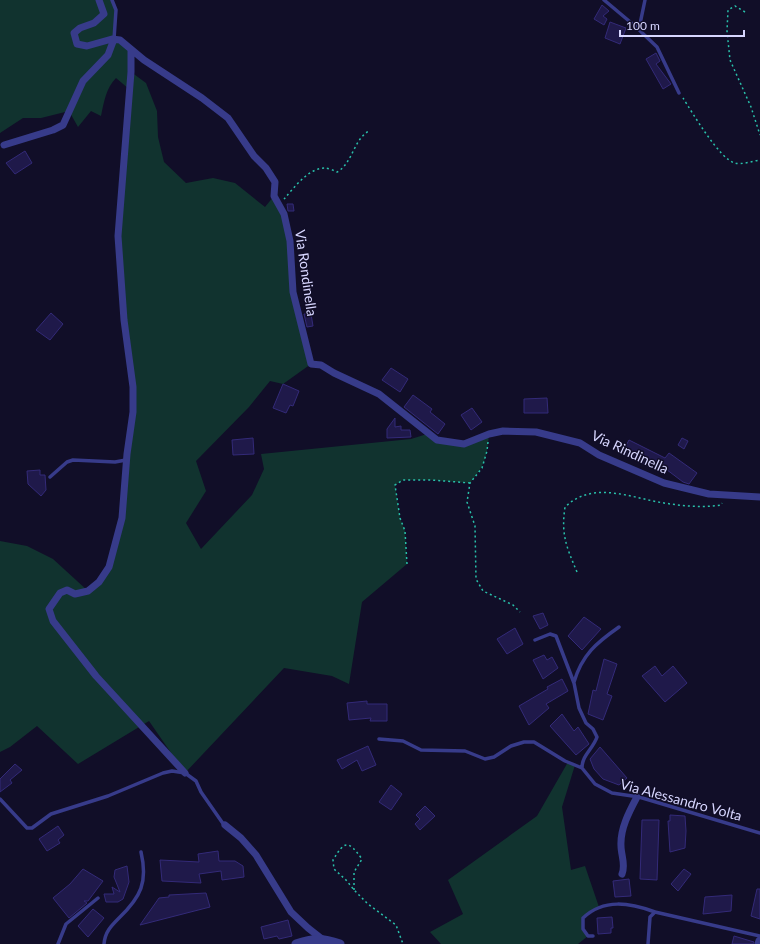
<svg xmlns="http://www.w3.org/2000/svg" width="760" height="944" font-family="Lato,sans-serif">
<style>
.green{fill:#11332f}
.building{fill:#1f194a;stroke:#332a78}
.lines{fill:none;stroke-linecap:round;stroke-linejoin:round}
.path{stroke:#29c0aa;stroke-width:1.5;stroke-dasharray:2 3;stroke-linecap:butt}
.service{stroke:#373b8a;stroke-width:3.5}
.minor{stroke:#373b8a;stroke-width:7}
.tertiary{stroke:#373b8a;stroke-width:9}
.labels{text-anchor:middle;stroke-width:3;stroke-linejoin:round;paint-order:stroke}
.street-label{font-size:14px;fill:#d7d6ff;stroke:#110e28}
</style>
<rect width="100%" height="100%" fill="#110e28"/>
<!-- green -->
<path class="green" d="M0 0H112L116 10 115 39 131 50V72L146 83 157 111 158 137 164 162 186 183 213 178 235 183 265 207 274 196 284 214 293 292 311 364 283 384 270 381 249 407 196 461 206 491 186 523 201 549 252 495 264 469 261 454 411 439 427 434 464 444 489 434C487 457 485 465 470 483L431 480H403L395 485 400 518 405 531 407 564 362 602 349 684 332 676 284 668 185 773 149 721 78 764 37 726 10 747 0 752V541L27 546 53 559 88 591 99 582 115 550 133 412 118 236 129 89 116 78C106 88 104 102 101 116L91 111 78 127 69 111 41 118H23L0 133Z
M568 762 575 765 562 807 571 870 585 866 599 907 583 918V929L588 936 578 944H441L430 932 463 914 448 880 537 816Z"/>
<!-- building -->
<path class="building" d="M602 5 609 11 603 16 607 19 604 25 594 19Z
M610 22 626 28 620 44 605 38Z
M656 53 660 61 656 64 671 84 663 89 646 59Z
M25 151 32 163 15 174 6 163Z
M287 204H293L294 211H288Z
M51 313 63 324 50 340 36 330Z
M304 314H311L313 326 307 327Z
M391 368 408 379 400 392 382 380Z
M283 384 299 391 293 406 290 405 286 413 273 408Z
M413 395 432 409 430 412 445 424 438 434 404 407Z
M547 398 548 413H524V399Z
M472 408 482 422 471 430 461 415Z
M395 418V427L401 426V430H410L411 437 387 438V429Z
M253 438 254 454 233 455 232 440Z
M682 438 688 441 684 449 678 445Z
M629 440 665 458 669 453 697 473 689 484 683 482 654 460 650 467 622 453Z
M40 470V475H45L46 490 41 496 28 484 27 471Z
M543 613 548 625 540 629 533 616Z
M584 617 601 629 582 650 568 636Z
M515 628 523 644 507 654 497 639Z
M544 655 547 660 552 657 558 668 543 679 533 660Z
M604 659 617 664 607 694 612 696 603 720 588 714 593 690 596 691Z
M655 666 662 676 673 666 687 683 665 702 642 676Z
M562 679 568 691 546 704 549 708 529 725 519 706 548 689 547 687Z
M367 701V704H387V721H370L371 718 349 720 347 703Z
M562 714 574 731 578 727 589 744 576 755 550 726Z
M368 746 376 765 362 771 357 760 342 769 337 760Z
M600 747 627 778 619 785 603 779 594 769 590 759Z
M15 764 22 770 10 780 12 783 0 792V779Z
M391 785 402 794 391 810 379 802Z
M425 806 435 816 420 830 415 824 420 819 416 815Z
M670 815 685 816 686 831 685 848 670 852 668 821H670Z
M642 820H659L657 880 640 879Z
M58 826 64 835 58 840 60 843 47 851 39 839Z
M218 851 219 861H235L243 866 244 877 222 880 221 871 199 874 201 883 162 881 160 860 199 862 198 854Z
M127 866 129 882 123 899 118 902H106L104 894H114L112 887 120 892 114 877 115 870Z
M83 869 103 881 88 901H84L87 903 69 918 53 898 70 884Z
M684 869 691 874 678 891 671 884Z
M629 879 631 896 615 897 613 881Z
M757 889H760V919L751 916Z
M206 893 210 907 140 925 159 898 169 897V895Z
M732 895 731 911 703 914 705 897Z
M93 909 104 918 88 937 78 926Z
M612 917 613 928H611V933L598 934 597 918Z
M288 920 292 936 279 939 277 936 264 939 261 927Z
M734 936 754 942 753 944H732Z"/>
<g class="lines">
<!-- path -->
<path class="path" d="M745 12 735 6 728 10 727 31 730 60 751 107 760 135
M683 98C692 112 720 160 735 163 742 165 753 161 760 160
M284 199C294 188 308 168 325 168 328 168 333 170 337 172 353 163 353 140 369 131
M488 442 487 451 482 468 470 483 467 502 475 526 476 579 483 591 513 605 520 612
M407 564 405 531 400 518 395 485 403 480H431L470 483
M577 572C566 546 561 534 565 507 593 480 631 498 664 503 683 506 702 508 721 505L722 503
M354 890V872L362 859C348 840 345 840 333 860L334 869 347 881 354 890 368 904 396 925 403 944"/>
<!-- service -->
<path class="service" d="M112 0 116 10 114 39
M604 0 635 26 640 24 645 0
M635 26 657 47 679 93
M50 477 67 462 73 460 115 462 126 460
M535 640 550 634 556 636 574 683 579 708 586 723 593 729 597 737C593 749 582 755 582 768L595 784 612 793 639 797 760 833
M574 682C582 655 596 643 619 627
M379 739 403 741 421 750 465 751 485 759 494 757 511 746 524 742H534L565 761 582 768
M0 799 27 828H32L51 814 108 796 163 773 172 771 185 773 196 781 201 792 224 825
M593 936H588L583 929V918C604 898 630 903 655 912
M58 944 66 924 98 898
M104 944C105 932 111 926 119 918 141 897 148 882 141 852
M648 944 650 917 655 912 760 936"/>
<!-- minor -->
<path class="minor" d="M99 0 104 14 94 23 80 28 74 33 77 44 87 46 112 39 120 40 144 60 202 98 228 118 254 156 266 168 275 182 274 196 284 214 290 241 293 292 311 364 321 365 334 373 379 394 437 440 464 444 489 434 503 431 536 432 580 443 599 455 664 483 709 494 760 497
M131 50V72L118 236 124 320 133 387V412L127 454 122 518 109 567 99 582 88 591 75 594 67 590 60 593 49 609 53 621 96 676 185 773
M4 145 53 130 63 125 83 81 108 55 114 39
M225 825 241 838 256 855 291 912 308 928 322 939
M622 874C626 865 621 855 621 846 620 829 629 812 637 797"/>
<!-- tertiary -->
<path class="tertiary" d="M296 944C313 938 323 938 340 944
M759 944 760 941"/>
</g>
<g class="labels">
<!-- street labels -->
<g class="street-label">
<text transform="translate(306 273) rotate(82)" y="5">Via Rondinella</text>
<text transform="translate(630 452) rotate(25)" y="5">Via Rindinella</text>
<text transform="translate(681 800) rotate(15)" y="5">Via Alessandro Volta</text>
</g>
</g>
<!-- scale -->
<path d="M620 30v6h124v-6" fill="none" stroke="#d7d6ff" stroke-width="2"/>
<text x="626" y="30" font-size="12" fill="#d7d6ff" stroke="#110e28" stroke-width="3" paint-order="stroke">100 m</text>
</svg>
